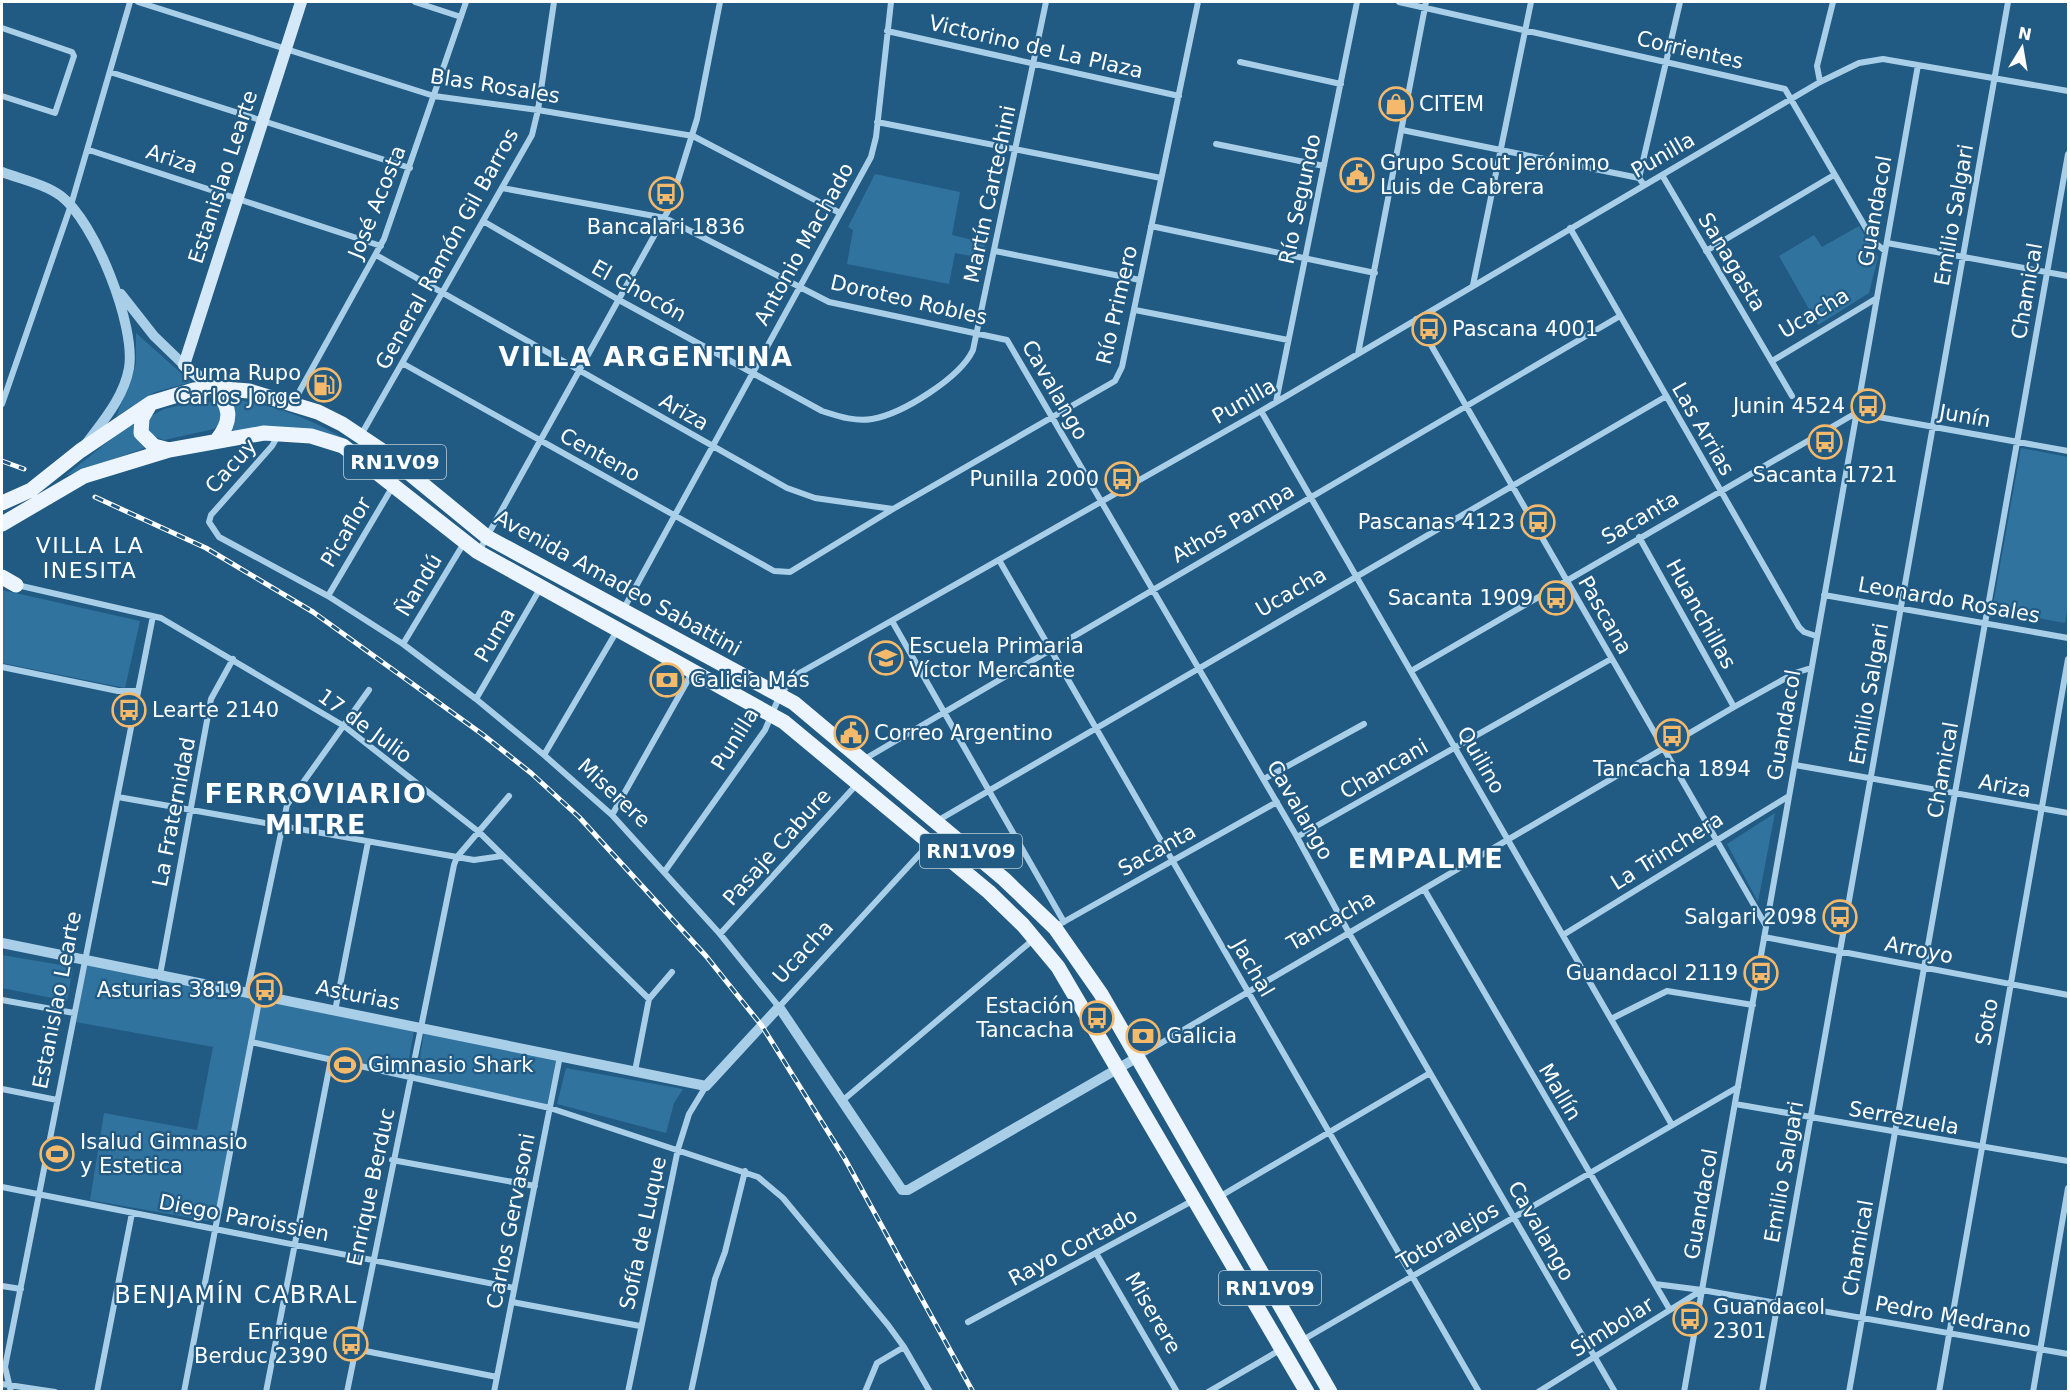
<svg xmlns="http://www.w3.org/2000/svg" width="2070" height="1393" font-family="'DejaVu Sans',sans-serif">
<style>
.green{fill:#31739f}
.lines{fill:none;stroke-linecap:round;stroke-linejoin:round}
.minor{stroke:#a9cfe8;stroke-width:6}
.tertiary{stroke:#a9cfe8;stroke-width:10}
.secondary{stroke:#d4e8f7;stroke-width:12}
.primary{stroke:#ecf5fe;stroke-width:15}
.rail-casing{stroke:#fff;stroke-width:5}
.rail{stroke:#215a83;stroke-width:3;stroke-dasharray:9;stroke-linecap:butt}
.labels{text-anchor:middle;stroke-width:4.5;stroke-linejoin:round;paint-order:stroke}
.shield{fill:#215a83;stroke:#bcceda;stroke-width:1.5}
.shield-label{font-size:20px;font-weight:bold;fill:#fff}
.street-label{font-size:21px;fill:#fff;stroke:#215a83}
.poi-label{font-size:21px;fill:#fff;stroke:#215a83;text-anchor:start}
.neighbourhood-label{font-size:22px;letter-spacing:1.5px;fill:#fff;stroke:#215a83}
.quarter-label{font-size:24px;letter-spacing:1.5px;fill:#fff;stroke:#215a83}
.district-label{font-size:27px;font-weight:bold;letter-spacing:1.5px;fill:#fff;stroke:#215a83}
</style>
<rect width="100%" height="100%" fill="#215a83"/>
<!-- green -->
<path class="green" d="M875 174 960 192 952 235 985 243 982 258 955 253 949 284 847 264 853 230 848 227Z
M1859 226 1878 257 1869 293 1818 325 1779 256 1814 235 1822 247Z
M136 333 191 382 155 392 116 417 136 364Z
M230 399C283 406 319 422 364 451L338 438 254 429 231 431 235 416Z
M198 401 217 403C223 414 223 421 214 429L164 440 148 434 149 417 164 409Z
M135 420 137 437 145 448 65 476Z
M2021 448 2068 457V606L2065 623 1992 610Z
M2 590 140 621 125 688 2 663Z
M1775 813 1758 902 1727 844Z
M2 955 73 967 67 1001 2 988Z
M87 963 258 997 214 1222 90 1200 104 1113 197 1130 213 1047 76 1022Z
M262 999 414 1030 406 1074 254 1040Z
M424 1032 556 1059 547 1105 417 1076Z
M566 1068 683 1089 674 1103 666 1133 557 1104Z"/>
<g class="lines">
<!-- minor -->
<path class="minor" d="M138 2 434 96 538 110 693 136 840 213
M415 2 461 17
M1399 2 1785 89 1874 242 1885 251
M2 28 72 52 74 56 55 113 2 96
M887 31 1179 96
M1240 62 1341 84
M110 72 410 168
M1820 82 1817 66 1833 2
M877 122 1161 178
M1402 130 1639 178 1644 185
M1216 144 1324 166
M89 150 381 246
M1662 175 1792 396
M1639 178 1680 2
M502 188 665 218 829 302 1007 340 1297 837 1349 933 1615 1392
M483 221 619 300 822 411C838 416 855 422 872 419 902 414 960 378 973 350L1046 2
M1151 226 1375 273
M1570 228 1799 627 1804 632 1816 636
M1887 243 2068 276
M995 251 1140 280
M1706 251 1834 175
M376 255 787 488 815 498 893 509
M1473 285 1531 2
M1135 310 1288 340
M1416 319 1766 926
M1358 354 1426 2
M1772 361 1877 298
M402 363 774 571 790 572 893 509 1115 381 1122 367 1198 2
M1276 402 1357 2
M293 403 384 239 466 2
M2 404 71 205 130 2
M1261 411 1672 1125
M1856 413 2068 451
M279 434 272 446 211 515 209 522 219 537 328 596 403 644 476 699 544 755 612 815 720 934 779 1007 929 844
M361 435 532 135 538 110 554 2
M1639 537 1734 707
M479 551 669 209 697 119 720 2
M999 560 1479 1392
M17 585 161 618 344 726 479 832 649 999
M1824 595 2068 638
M328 596 393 486
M623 610 871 157 876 137 891 2
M892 621 1064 922
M403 644 464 543
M2 667 118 691H137
M1411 671 1856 413
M476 699 541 587
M544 755 618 629
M863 760 1620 316
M1795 765 2068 813
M1264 779 1364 724
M118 797 474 860 502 856
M612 815 693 671
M937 821 1665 397
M1297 837 1611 659
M665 871 765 730 780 695 796 675 1261 411 1820 82 1859 63 1883 59 2068 91
M1424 889 1670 1310
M1060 924 1277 802
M720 934 858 783
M1563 935 1789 796
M1764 937 2068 995
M160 975 211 699 233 659
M247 993 287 805 369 690
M2 1000 74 1013
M335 1011 368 842
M1611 1019 1667 991 1753 1005
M251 1042 550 1108 758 1177 783 1198 888 1325 904 1347 930 1392
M1139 1056 1734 707 1795 673 1811 668
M635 1071 649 999 672 972
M2 1089 57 1100
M842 1101 1034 939
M1735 1104 2068 1161
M392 1160 535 1186
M2 1187 514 1288
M1219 1197 1430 1073
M1096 1253 1177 1392
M1655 1284 1702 1290 2068 1354
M2 1286 21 1289
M512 1302 640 1326
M968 1322 1194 1200
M1301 1341 1738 1087
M355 1349 497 1377
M2 1384 55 1392
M11 1392 5 1367 153 616
M97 1392 132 1213
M184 1392 260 996
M266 1392 331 1059
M347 1392 454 865 457 857 509 796
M494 1392 560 1056
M628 1392 678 1149 689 1114 706 1086
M691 1392 715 1279 725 1252 745 1171
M865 1392 877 1363 904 1347
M1208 1392 1280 1350
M1538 1392 1702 1290
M1684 1392 1918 65
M1762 1392 2008 2
M1849 1392 2068 154
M1939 1392 2068 659
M2033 1392 2068 1188"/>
<!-- tertiary -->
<path class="tertiary" d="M2 172C20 179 45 184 61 196 95 222 136 326 129 368 124 397 103 421 86 444
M121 294 154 336 184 365
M2 943 706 1086 779 1007 902 1190H908L1138 1057"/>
<!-- secondary -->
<path class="secondary" d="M213 388 184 365 301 2"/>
<!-- primary -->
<path class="primary" d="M213 388C231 405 233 420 217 440
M149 406 142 418 141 433 154 446 169 450
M2 503 31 490 80 451 151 403 194 390 213 388 249 391 318 412 342 424 381 450 487 537 794 703 1004 879 1055 928 1101 994 1330 1392
M2 524 84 476 169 450 264 433 311 436 343 446 478 552 784 722 989 892 1023 925 1058 967 1307 1392
M2 577 16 585"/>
<defs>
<path id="rail" d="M2 461 24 469
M95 497 206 548 313 612 482 734 531 773 579 817 706 956 762 1026 845 1159 973 1392"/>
</defs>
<!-- rail casing -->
<use href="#rail" class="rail-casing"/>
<!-- rail -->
<use href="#rail" class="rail"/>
</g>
<!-- icons -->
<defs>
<symbol id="shop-ring" viewBox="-11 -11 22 22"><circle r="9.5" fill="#215a83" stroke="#f5b96b" stroke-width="1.5"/><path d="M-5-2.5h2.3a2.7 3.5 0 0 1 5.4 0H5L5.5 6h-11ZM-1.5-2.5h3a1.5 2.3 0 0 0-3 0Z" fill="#f5b96b"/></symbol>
<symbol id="civic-ring" viewBox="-11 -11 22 22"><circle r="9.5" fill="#215a83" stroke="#f5b96b" stroke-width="1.5"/><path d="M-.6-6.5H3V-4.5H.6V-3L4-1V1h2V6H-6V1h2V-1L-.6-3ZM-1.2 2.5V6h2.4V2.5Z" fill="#f5b96b"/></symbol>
<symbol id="bus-ring" viewBox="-11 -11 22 22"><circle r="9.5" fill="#215a83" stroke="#f5b96b" stroke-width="1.5"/><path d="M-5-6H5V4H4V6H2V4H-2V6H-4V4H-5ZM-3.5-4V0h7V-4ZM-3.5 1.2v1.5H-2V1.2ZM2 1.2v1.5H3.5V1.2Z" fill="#f5b96b"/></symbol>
<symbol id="fuel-ring" viewBox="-11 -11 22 22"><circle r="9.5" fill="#215a83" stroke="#f5b96b" stroke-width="1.5"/><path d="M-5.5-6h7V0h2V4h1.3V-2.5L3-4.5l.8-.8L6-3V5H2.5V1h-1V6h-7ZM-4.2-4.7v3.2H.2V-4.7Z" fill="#f5b96b"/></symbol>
<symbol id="school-ring" viewBox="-11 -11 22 22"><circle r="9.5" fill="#215a83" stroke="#f5b96b" stroke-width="1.5"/><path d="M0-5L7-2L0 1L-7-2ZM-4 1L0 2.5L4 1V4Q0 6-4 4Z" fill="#f5b96b"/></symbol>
<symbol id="bank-ring" viewBox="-11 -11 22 22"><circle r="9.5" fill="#215a83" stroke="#f5b96b" stroke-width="1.5"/><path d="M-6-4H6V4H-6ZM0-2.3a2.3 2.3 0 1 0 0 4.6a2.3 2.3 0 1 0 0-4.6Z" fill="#f5b96b"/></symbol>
<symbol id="stadium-ring" viewBox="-11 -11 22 22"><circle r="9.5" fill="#215a83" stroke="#f5b96b" stroke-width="1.5"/><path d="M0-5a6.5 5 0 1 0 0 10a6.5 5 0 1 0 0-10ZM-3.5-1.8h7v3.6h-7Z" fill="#f5b96b"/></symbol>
</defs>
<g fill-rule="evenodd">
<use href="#shop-ring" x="1377" y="85" width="38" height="38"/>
<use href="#civic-ring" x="1338" y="156" width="38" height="38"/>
<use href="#bus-ring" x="647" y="175" width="38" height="38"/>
<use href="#bus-ring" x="1410" y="310" width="38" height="38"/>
<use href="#fuel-ring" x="305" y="366" width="38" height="38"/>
<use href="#bus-ring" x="1849" y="387" width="38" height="38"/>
<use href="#bus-ring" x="1806" y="423" width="38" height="38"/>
<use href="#bus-ring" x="1103" y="460" width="38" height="38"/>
<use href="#bus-ring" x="1519" y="503" width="38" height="38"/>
<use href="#bus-ring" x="1537" y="579" width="38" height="38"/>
<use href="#school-ring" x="867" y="639" width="38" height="38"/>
<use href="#bank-ring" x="648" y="661" width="38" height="38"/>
<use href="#bus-ring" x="110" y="691" width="38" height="38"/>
<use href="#civic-ring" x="832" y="714" width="38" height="38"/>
<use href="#bus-ring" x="1653" y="717" width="38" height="38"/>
<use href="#bus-ring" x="1821" y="898" width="38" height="38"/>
<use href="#bus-ring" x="1742" y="954" width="38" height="38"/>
<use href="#bus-ring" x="246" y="971" width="38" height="38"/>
<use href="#bus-ring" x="1078" y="999" width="38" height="38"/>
<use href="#bank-ring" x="1124" y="1017" width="38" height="38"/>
<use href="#stadium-ring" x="326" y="1046" width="38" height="38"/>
<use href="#stadium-ring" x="38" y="1135" width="38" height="38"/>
<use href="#bus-ring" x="1671" y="1300" width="38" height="38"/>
<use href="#bus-ring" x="332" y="1325" width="38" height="38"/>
</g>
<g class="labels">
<!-- shield labels -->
<g class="shield">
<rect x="344" y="445" width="102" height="34" rx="4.5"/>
<rect x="920" y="834" width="102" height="34" rx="4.5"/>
<rect x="1219" y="1271" width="102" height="34" rx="4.5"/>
</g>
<g class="shield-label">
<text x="395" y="469">RN1V09</text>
<text x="971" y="858">RN1V09</text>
<text x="1270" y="1295">RN1V09</text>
</g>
<!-- street labels -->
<g class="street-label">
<text transform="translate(1036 47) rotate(13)" y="7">Victorino de La Plaza</text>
<text transform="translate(1690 50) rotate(13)" y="7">Corrientes</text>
<text transform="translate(495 86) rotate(9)" y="7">Blas Rosales</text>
<text transform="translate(1663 155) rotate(-30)" y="7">Punilla</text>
<text transform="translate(172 159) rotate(18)" y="7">Ariza</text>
<text transform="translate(223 177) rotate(-72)" y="7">Estanislao Learte</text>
<text transform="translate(990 194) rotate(-78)" y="7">Martín Cartechini</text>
<text transform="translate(1300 199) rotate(-78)" y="7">Río Segundo</text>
<text transform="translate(377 202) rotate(-68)" y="7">José Acosta</text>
<text transform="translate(1875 211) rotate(-80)" y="7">Guandacol</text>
<text transform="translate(1954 215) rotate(-80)" y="7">Emilio Salgari</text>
<text transform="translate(804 244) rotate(-61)" y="7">Antonio Machado</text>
<text transform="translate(447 249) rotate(-61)" y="7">General Ramón Gil Barros</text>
<text transform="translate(1732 262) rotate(59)" y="7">Sanagasta</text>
<text transform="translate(639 291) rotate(29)" y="7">El Chocón</text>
<text transform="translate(2027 291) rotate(-80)" y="7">Chamical</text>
<text transform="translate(909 300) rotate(13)" y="7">Doroteo Robles</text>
<text transform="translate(1117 305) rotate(-77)" y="7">Río Primero</text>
<text transform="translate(1814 313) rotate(-31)" y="7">Ucacha</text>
<text transform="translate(1055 390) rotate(60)" y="7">Cavalango</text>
<text transform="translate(1244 401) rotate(-30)" y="7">Punilla</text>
<text transform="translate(684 412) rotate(30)" y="7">Ariza</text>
<text transform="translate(1965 416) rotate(10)" y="7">Junín</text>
<text transform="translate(1703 429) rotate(60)" y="7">Las Arrias</text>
<text transform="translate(600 455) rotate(29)" y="7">Centeno</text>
<text transform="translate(231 466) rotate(-48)" y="7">Cacuy</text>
<text transform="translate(1640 518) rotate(-30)" y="7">Sacanta</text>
<text transform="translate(1233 523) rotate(-30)" y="7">Athos Pampa</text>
<text transform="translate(346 532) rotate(-59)" y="7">Picaflor</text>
<text transform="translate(618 583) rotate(29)" y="7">Avenida Amadeo Sabattini</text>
<text transform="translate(419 585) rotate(-59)" y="7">Ñandú</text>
<text transform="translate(1291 592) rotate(-30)" y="7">Ucacha</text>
<text transform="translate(1949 600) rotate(10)" y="7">Leonardo Rosales</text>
<text transform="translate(1701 614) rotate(61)" y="7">Huanchillas</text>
<text transform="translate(1605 615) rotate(60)" y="7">Pascana</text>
<text transform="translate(495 635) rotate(-60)" y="7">Puma</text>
<text transform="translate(1869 694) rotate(-80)" y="7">Emilio Salgari</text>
<text transform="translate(1784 725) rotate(-80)" y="7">Guandacol</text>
<text transform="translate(365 726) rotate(36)" y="7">17 de Julio</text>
<text transform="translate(735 739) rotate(-58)" y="7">Punilla</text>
<text transform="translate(1481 760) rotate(60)" y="7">Quilino</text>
<text transform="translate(1384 769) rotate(-30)" y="7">Chancani</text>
<text transform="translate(1943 770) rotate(-80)" y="7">Chamical</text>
<text transform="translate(2005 786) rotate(10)" y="7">Ariza</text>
<text transform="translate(614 793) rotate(43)" y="7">Miserere</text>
<text transform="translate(1300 810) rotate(60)" y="7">Cavalango</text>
<text transform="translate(174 812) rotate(-79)" y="7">La Fraternidad</text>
<text transform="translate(777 847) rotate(-48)" y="7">Pasaje Cabure</text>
<text transform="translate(1157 850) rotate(-29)" y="7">Sacanta</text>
<text transform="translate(1667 851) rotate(-32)" y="7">La Trinchera</text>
<text transform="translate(1331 921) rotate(-30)" y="7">Tancacha</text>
<text transform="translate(1919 950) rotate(11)" y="7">Arroyo</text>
<text transform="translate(803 952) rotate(-47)" y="7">Ucacha</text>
<text transform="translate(1253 968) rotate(60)" y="7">Jachal</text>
<text transform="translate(358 995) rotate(11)" y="7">Asturias</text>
<text transform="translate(57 1000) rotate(-79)" y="7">Estanislao Learte</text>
<text transform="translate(1987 1022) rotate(-80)" y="7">Soto</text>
<text transform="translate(1560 1092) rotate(59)" y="7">Mallín</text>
<text transform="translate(1904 1118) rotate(10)" y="7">Serrezuela</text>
<text transform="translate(1784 1172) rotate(-80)" y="7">Emilio Salgari</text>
<text transform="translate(371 1187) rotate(-78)" y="7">Enrique Berduc</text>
<text transform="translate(1701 1204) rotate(-80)" y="7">Guandacol</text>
<text transform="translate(244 1218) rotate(11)" y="7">Diego Paroissien</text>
<text transform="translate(511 1221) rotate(-79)" y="7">Carlos Gervasoni</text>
<text transform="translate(1541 1231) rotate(60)" y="7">Cavalango</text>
<text transform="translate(643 1233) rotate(-78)" y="7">Sofía de Luque</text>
<text transform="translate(1448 1236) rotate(-30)" y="7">Totoralejos</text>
<text transform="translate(1073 1247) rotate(-28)" y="7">Rayo Cortado</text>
<text transform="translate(1858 1248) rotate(-80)" y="7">Chamical</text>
<text transform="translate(1153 1313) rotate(60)" y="7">Miserere</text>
<text transform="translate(1953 1317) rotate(10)" y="7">Pedro Medrano</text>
<text transform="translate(1612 1327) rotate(-32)" y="7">Simbolar</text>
</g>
<!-- poi labels -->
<g class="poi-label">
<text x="1419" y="111">CITEM</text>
<text x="1380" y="170">Grupo Scout Jerónimo<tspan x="1380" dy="24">Luis de Cabrera</tspan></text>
<text x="666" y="234" text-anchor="middle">Bancalari 1836</text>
<text x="1452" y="336">Pascana 4001</text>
<text x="301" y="380" text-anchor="end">Puma Rupo<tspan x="301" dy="24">Carlos Jorge</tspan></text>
<text x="1845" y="413" text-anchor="end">Junin 4524</text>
<text x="1825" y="482" text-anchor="middle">Sacanta 1721</text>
<text x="1099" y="486" text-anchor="end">Punilla 2000</text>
<text x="1515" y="529" text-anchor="end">Pascanas 4123</text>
<text x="1533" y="605" text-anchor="end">Sacanta 1909</text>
<text x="909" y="653">Escuela Primaria<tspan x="909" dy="24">Víctor Mercante</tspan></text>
<text x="690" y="687">Galicia Más</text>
<text x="152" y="717">Learte 2140</text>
<text x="874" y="740">Correo Argentino</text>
<text x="1672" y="776" text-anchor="middle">Tancacha 1894</text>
<text x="1817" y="924" text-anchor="end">Salgari 2098</text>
<text x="1738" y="980" text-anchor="end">Guandacol 2119</text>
<text x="242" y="997" text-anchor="end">Asturias 3819</text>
<text x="1074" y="1013" text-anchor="end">Estación<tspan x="1074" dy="24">Tancacha</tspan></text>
<text x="1166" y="1043">Galicia</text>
<text x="368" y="1072">Gimnasio Shark</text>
<text x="80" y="1149">Isalud Gimnasio<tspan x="80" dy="24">y Estetica</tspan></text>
<text x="1713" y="1314">Guandacol<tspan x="1713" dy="24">2301</tspan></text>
<text x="328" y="1339" text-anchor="end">Enrique<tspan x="328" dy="24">Berduc 2390</tspan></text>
</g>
<!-- neighbourhood labels -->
<g class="neighbourhood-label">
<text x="90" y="553">VILLA LA<tspan x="90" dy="25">INESITA</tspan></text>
</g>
<!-- quarter labels -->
<g class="quarter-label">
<text x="236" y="1303">BENJAMÍN CABRAL</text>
</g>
<!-- district labels -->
<g class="district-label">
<text x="646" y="366">VILLA ARGENTINA</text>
<text x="316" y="803">FERROVIARIO<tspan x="316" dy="31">MITRE</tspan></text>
<text x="1426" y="868">EMPALME</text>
</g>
</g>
<!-- border -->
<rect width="2070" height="1393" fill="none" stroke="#ffffff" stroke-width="6"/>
<!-- north arrow -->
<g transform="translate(2022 48) rotate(11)" stroke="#215a83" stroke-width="4.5" paint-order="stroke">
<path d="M0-4.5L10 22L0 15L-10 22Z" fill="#ffffff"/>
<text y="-9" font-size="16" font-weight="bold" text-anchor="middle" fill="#ffffff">N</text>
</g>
</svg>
